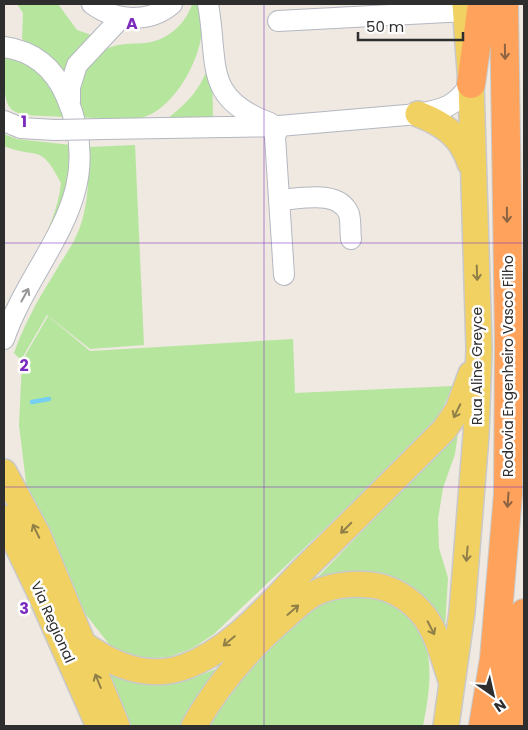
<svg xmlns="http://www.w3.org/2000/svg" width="528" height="730" font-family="Poppins,sans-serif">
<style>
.green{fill:#b6e59e}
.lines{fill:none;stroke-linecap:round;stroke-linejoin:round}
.stream{stroke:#75cff0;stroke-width:4.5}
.minor-casing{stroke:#b4b7c1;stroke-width:22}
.major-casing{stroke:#c9c9c9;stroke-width:28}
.highway-casing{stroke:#c9c9c9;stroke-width:30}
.minor{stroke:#fff;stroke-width:20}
.major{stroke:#f2d163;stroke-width:25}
.highway{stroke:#ffa35c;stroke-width:28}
.minor-bridge-casing{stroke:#b4b7c1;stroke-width:22;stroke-linecap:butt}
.minor-bridge{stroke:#fff;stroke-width:20}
.oneway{stroke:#8c6343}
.oneway2{stroke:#908048}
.oneway3{stroke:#969696}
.grid{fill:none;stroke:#7b2cbf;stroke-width:1;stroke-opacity:0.55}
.labels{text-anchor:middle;stroke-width:5;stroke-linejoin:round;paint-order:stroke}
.street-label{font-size:14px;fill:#2e2e2e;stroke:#fff}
.grid-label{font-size:16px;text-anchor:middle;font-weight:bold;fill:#7b2cbf;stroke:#fff;stroke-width:5;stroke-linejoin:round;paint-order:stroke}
</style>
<rect width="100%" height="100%" fill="#efe9e1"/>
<!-- green -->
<path class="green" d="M17 4H58L77 30 100 38C75 49 70 53 65 80L33 47 22 39 23 13Z
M192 4H198C200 15 203 26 201 38 196 67 172 110 141 118 126 122 97 118 80 117 75 87 81 57 114 46 124 43 135 44 145 43 167 41 186 24 192 4Z
M212 55 213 118 163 122C190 101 202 89 212 55Z
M4 58C39 63 52 87 65 117 5 114 4 120 4 58Z
M4 134 17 139 71 145 72 184 4 325C4 304 17 290 26 273 41 246 58 214 61 183 40 142 39 160 4 146Z
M135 145 144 345 90 349 47 315 21 360 14 353C24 325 38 299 54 274 63 258 74 244 80 227 89 202 89 173 88 147Z
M48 316 90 351 293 339 295 393 453 386 436 423 214 634 193 648 169 657 141 659 112 648 80 607 28 499 19 425 22 361Z
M458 433 455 454 443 488 438 519 439 548 448 578 445 628 433 607 420 594 308 587Z
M335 595C349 596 368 593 382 596 387 598 393 604 398 607 439 634 431 685 423 726H206L213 711C248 670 284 616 335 595Z
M220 667 182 726H122L98 668C148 690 170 690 220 667Z"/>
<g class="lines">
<!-- stream -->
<path class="stream" d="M32 402 49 399"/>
<defs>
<path id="minor" d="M92 4C115 21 149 24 172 4
M208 4C219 64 202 98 270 123
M278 21 466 11
M4 47C34 51 54 68 66 96 111 197 34 253 4 339
M70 102V87L77 65 120 19
M4 121 21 128 55 130
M279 126 275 137 284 275
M105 129 279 126 418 114C445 109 454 107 471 84
M279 200C301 199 339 189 349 214 351 221 350 231 351 239"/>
<path id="major" d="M418 114C444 124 461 136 470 163
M4 472 38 535 117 726
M4 518 39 591 97 722
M82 643C112 665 147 680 184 667 233 650 271 602 307 566 353 521 399 475 444 430L458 410 471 374
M194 726C218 684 249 648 286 616 297 606 308 595 322 590 339 584 354 583 371 585 392 587 412 600 425 617 438 635 444 660 451 680
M446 726 462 612 476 435 479 348 471 84 465 4"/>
<path id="highway" d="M471 84 482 4
M483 726 494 659 508 494 509 343 504 4
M510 726 524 613"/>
</defs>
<!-- minor casing -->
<use href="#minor" class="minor-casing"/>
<!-- major casing -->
<use href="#major" class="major-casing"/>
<!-- highway casing -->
<use href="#highway" class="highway-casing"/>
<!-- minor -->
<use href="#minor" class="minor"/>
<!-- major -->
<use href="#major" class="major"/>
<!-- highway -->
<use href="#highway" class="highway"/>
<defs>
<path id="minor-bridge" d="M55 130 105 129"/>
</defs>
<!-- minor-bridge casing -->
<use href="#minor-bridge" class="minor-bridge-casing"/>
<!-- minor-bridge -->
<use href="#minor-bridge" class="minor-bridge"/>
</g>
<!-- one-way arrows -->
<defs><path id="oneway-shaft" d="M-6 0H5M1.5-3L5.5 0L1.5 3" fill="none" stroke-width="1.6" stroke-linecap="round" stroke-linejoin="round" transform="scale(1.25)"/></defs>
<g class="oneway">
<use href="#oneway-shaft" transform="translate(505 52) rotate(89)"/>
<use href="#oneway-shaft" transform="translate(507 215) rotate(89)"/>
<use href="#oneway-shaft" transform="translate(508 500) rotate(94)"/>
</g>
<g class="oneway2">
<use href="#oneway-shaft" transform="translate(477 273) rotate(88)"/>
<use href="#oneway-shaft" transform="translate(457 411) rotate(116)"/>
<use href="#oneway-shaft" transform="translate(346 528) rotate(135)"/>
<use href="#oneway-shaft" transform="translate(36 531) rotate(-116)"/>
<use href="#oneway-shaft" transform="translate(467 554) rotate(95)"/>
<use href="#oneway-shaft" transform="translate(293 610) rotate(-41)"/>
<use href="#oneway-shaft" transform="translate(431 628) rotate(63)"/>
<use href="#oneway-shaft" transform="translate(229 641) rotate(140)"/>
<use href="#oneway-shaft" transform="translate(98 681) rotate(-112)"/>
</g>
<use class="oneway3" href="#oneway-shaft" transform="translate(25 295) rotate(-61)"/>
<!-- grid -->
<path class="grid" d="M264 4V726M4 243H524M4 487H524"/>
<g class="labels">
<!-- street labels -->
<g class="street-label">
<text transform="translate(477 366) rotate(-90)" y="5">Rua Aline Greyce</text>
<text transform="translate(508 366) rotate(-90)" y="5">Rodovia Engenheiro Vasco Filho</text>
<text transform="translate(53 622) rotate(66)" y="5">Via Regional</text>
</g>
</g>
<g class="grid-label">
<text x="132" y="29">A</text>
<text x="24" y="127">1</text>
<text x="24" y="371">2</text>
<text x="24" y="614">3</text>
</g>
<!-- border -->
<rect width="528" height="730" fill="none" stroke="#2e2e2e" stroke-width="10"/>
<!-- north arrow -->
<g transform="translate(493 695) rotate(146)" stroke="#ffffff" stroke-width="4" paint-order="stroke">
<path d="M0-4L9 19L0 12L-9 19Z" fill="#2e2e2e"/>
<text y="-8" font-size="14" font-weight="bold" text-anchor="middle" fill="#2e2e2e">N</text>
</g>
<!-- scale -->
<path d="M358 32v8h105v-8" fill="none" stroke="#2e2e2e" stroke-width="2.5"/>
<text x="366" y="32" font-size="15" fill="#2e2e2e" stroke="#ffffff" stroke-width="4" paint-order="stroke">50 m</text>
</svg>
